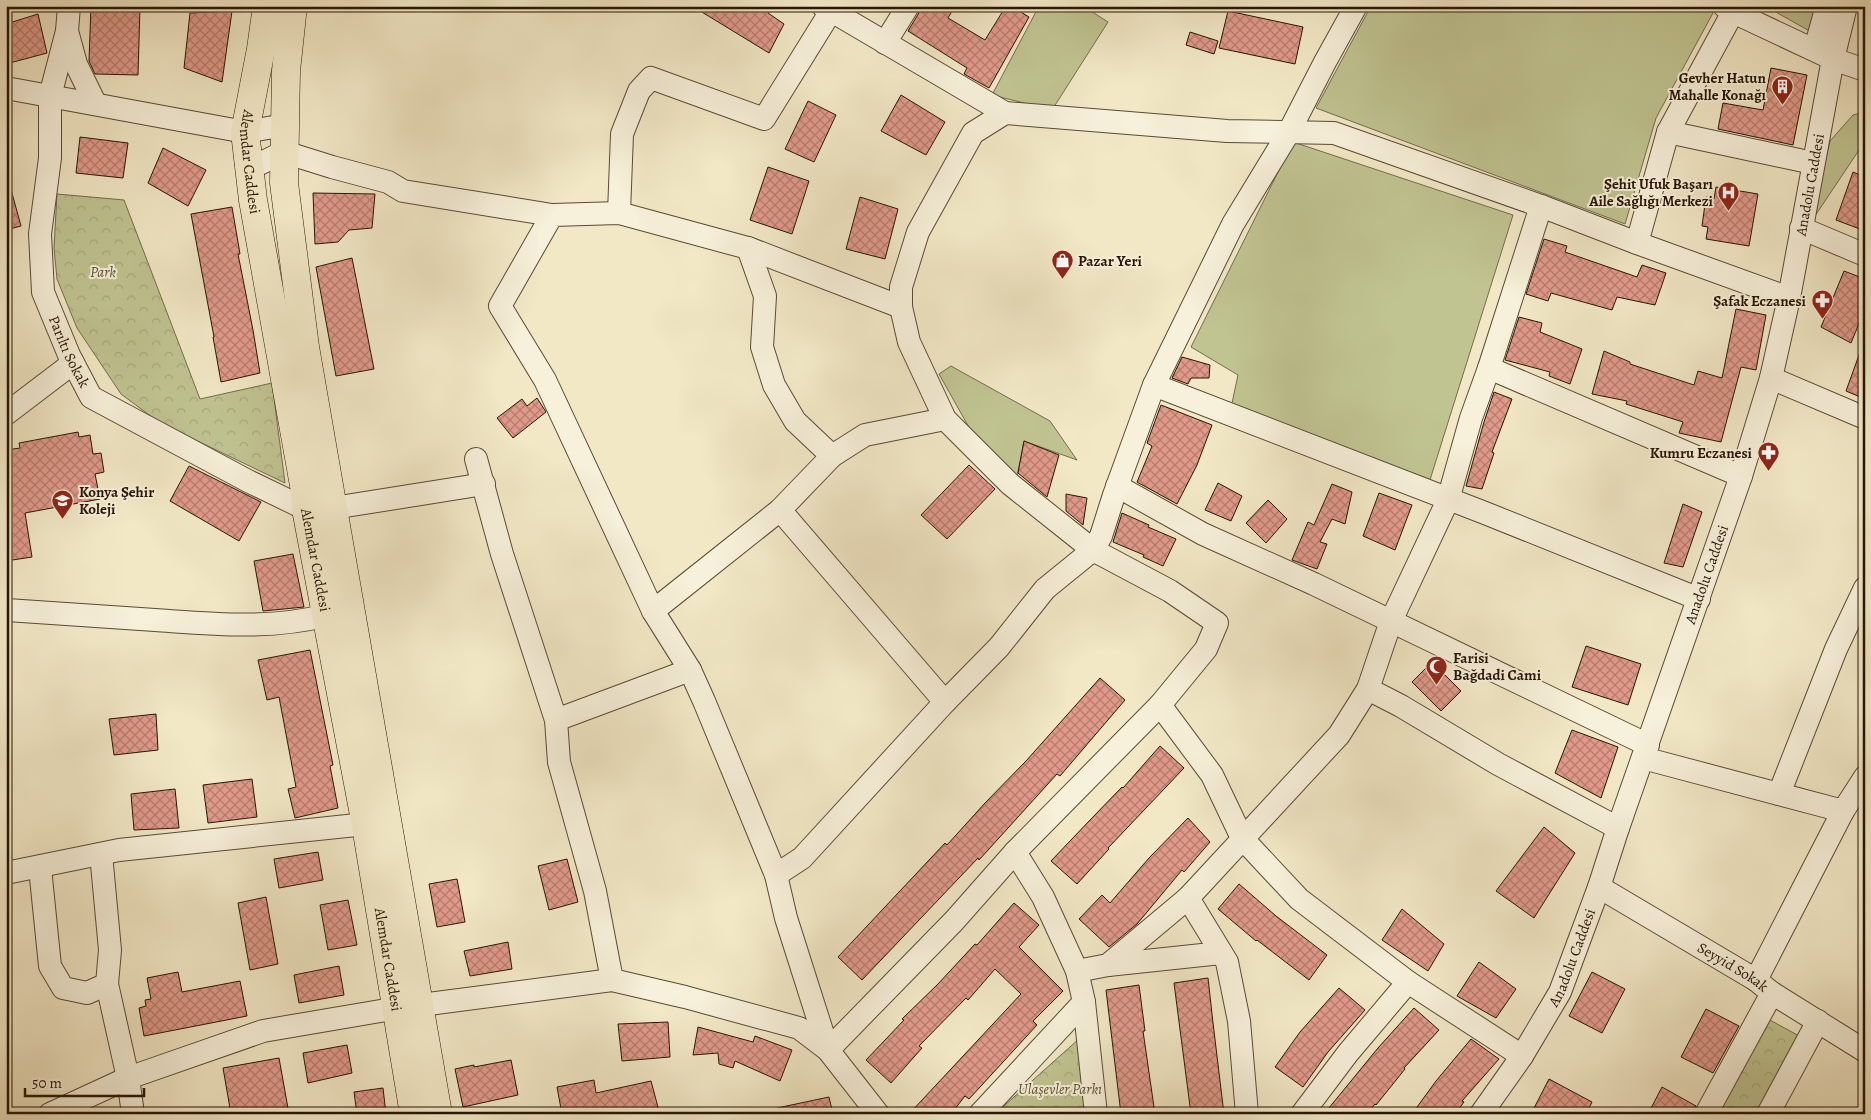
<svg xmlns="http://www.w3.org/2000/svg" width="1871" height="1120" font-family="Alegreya,serif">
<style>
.grass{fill:#c0c491;stroke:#746c4a}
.forest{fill:url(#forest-crowns);stroke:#746c4a}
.building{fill:url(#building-cross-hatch);stroke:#271504}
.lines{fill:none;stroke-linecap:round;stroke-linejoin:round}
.minor-casing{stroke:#5a4a34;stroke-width:24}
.major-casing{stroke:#271504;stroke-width:29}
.minor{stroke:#f7f0da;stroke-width:22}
.major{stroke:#f2e8c6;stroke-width:28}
.labels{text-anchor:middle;stroke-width:4;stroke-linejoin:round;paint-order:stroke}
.poi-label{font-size:15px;font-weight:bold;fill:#271504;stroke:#f7f0da;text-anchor:end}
.street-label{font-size:15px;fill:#271504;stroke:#f7f0da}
.park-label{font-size:15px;font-style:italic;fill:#5d5235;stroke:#f7f0da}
</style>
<defs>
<pattern id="forest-crowns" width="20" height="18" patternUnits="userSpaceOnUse" patternTransform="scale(1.25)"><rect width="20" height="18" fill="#c0c491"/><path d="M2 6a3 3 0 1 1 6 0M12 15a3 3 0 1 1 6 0" fill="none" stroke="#a5a87b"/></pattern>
<pattern id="building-cross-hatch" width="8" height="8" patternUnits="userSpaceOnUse" patternTransform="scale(1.25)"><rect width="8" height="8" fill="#e19a8a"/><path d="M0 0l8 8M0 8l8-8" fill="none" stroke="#b67c6f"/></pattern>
</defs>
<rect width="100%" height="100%" fill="#f2e8c6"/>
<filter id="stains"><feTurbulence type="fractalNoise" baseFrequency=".004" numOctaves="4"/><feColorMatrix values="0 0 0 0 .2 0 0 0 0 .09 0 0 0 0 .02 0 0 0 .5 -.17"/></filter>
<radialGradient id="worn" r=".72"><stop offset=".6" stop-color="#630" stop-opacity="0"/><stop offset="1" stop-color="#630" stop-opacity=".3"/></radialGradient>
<!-- grass -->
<path class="grass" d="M1039 6H1083L1108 22 1052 110 992 95Z
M1371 6H1702L1713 13 1656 118 1625 224 1316 108Z
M1765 6H1819L1813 33Z
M1865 112V141L1811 222 1830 141 1853 115Z
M1293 142 1513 215 1429 483 1231 408 1238 375 1191 347Z
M951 366 1050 421 1077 460 1024 441 1017 477 971 431 939 374Z"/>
<!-- forest -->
<path class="forest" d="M57 194 124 200 200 399 272 383 285 483 160 423 121 394 77 328 57 279 54 248Z
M1768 1019 1801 1037 1760 1114H1715Z
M1080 1038 1087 1114H995Z"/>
<!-- building -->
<path class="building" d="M91 6H140L138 75 95 74 89 61Z
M692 6H773L768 13 784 24 769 53Z
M923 6H955L948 18 985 40 1006 6H1011L1029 17 989 88 964 74 967 68 908 31Z
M232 11 222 82 184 68 190 13Z
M1228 11 1303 27 1295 64 1219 48Z
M38 14 47 53 6 64V24Z
M1190 32 1218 41 1214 54 1186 45Z
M1771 68 1807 75 1793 145 1718 129 1723 103 1763 110Z
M901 95 945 122 926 155 881 131Z
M808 101 836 115 814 162 785 149Z
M80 137 128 143 123 178 76 173Z
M163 148 206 170 188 206 148 183Z
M768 167 809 181 792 234 750 220Z
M1853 172 1865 177V231L1836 220Z
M6 186H10L21 226 6 230Z
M1716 187 1758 194 1749 246 1706 239 1708 227 1702 226 1706 197 1714 199Z
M313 193 375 194 372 228 349 230 338 242 315 244Z
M860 197 898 209 885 259 846 249Z
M232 207 240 254H238L253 330 260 373 221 382 213 337H214L191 214Z
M1544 239 1567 246 1565 252 1637 277 1642 265 1666 273 1655 305 1617 297 1612 310 1551 293 1548 301 1526 294Z
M352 258 374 369 336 376 316 267Z
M1844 271 1865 279V309L1851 343 1821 327Z
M1736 309 1766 315 1756 370 1741 367 1721 442 1679 433 1683 422 1626 404 1627 401 1592 394 1604 351 1630 362V364L1694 385 1698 371 1722 378Z
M1519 317 1542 323 1540 332 1582 349 1570 384 1549 376 1550 372 1505 360Z
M1863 344H1865V399L1846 391Z
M1182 357 1210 365 1209 378H1191L1188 384 1172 378Z
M1494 392 1512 399 1492 452 1494 453 1482 489 1466 486 1484 422Z
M537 398 546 412 513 438 497 418 522 399 527 406Z
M1161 405 1212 425 1197 465 1177 504 1137 482 1152 446 1147 443Z
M78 432 79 437 90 435 93 454 101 453 104 472 95 474 100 499 25 513 32 557 6 561V450L20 448 19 443Z
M1024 441 1059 455 1047 497 1018 473Z
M969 465 995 489 947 539 921 515Z
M189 466 261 502 239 541 170 501Z
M1218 483 1242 496 1231 521 1205 510Z
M1332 484 1352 492 1345 524 1332 519 1320 542 1327 544 1317 569 1292 560 1308 522 1314 525Z
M1379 493 1412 505 1395 550 1363 536Z
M1066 494 1087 498 1083 525 1066 511Z
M1268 500 1287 519 1266 543 1246 523Z
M1683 504 1702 512 1683 567 1664 563Z
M1122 513 1149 525 1148 527 1176 539 1163 566 1143 557 1144 555 1113 542Z
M293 554 304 607 263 611 254 561Z
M1586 646 1641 664 1628 705 1572 687Z
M310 650 333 765 330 766 338 808 295 818 288 789 296 787 279 697 267 700 258 660Z
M1432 662 1461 691 1441 711 1412 682Z
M1100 678 1125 700 1060 776 1057 774 979 860 978 858 862 980 838 957 945 843 947 845 985 803 1026 761Z
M156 714 158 750 114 755 109 719Z
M1572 730 1618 747 1601 798 1555 773Z
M1160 746 1184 768 1108 848 1109 849 1077 884 1051 861 1091 819 1122 787 1123 788Z
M252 779 257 817 208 823 203 785Z
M175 789 179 828 134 830 131 794Z
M1188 818 1210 842 1184 872 1182 870 1137 924 1109 947 1079 919 1102 895 1110 903 1149 858Z
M1544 827 1575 853 1534 918 1496 891Z
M318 852 323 880 279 888 274 859Z
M567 859 578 902 549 910 538 866Z
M457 879 465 922 437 927 429 884Z
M1239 884 1276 916 1327 955 1309 980 1257 940 1256 941 1218 909Z
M266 897 278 964 250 970 238 903Z
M348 900 357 945 328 950 320 905Z
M1014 903 1039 925 1019 947 1063 991 1033 1021 1037 1025 969 1099 965 1096 951 1114H909L1021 994 995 969 968 1000 966 998 919 1046 922 1048 891 1083 866 1060 904 1020 902 1019 938 984 975 944 977 945Z
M1402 909 1444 944 1428 971 1382 940Z
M508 942 512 969 470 976 464 951Z
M1479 962 1516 989 1496 1018 1457 996Z
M339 966 344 995 299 1003 294 975Z
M178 972 182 992 240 981 247 1016 144 1036 139 1008 146 1006 145 1000 151 999 147 978Z
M1592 972 1625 989 1602 1033 1569 1016Z
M1208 978 1213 1023 1224 1114H1191L1174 983Z
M1139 985 1145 1031H1143L1155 1114H1121L1106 990Z
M1339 988 1365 1010 1328 1052 1303 1087 1275 1067 1300 1032Z
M1414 1008 1439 1030 1404 1068 1405 1069 1376 1105 1375 1104 1367 1114H1324L1378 1048Z
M1706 1009 1739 1026 1713 1073 1681 1057Z
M668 1022 670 1057 622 1061 618 1024Z
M698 1027 753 1042 755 1036 792 1050 780 1081 735 1061 733 1068 719 1064 718 1053 693 1055Z
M1471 1039 1499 1059 1462 1101 1464 1102 1455 1114H1412L1436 1081Z
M347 1045 352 1073 308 1083 303 1053Z
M279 1058 289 1114H231L223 1068Z
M511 1060 518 1095 463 1107 455 1069 474 1065V1067Z
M1549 1079 1592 1102 1586 1114H1531Z
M594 1080 596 1093 651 1081 659 1111 649 1114H562L557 1087Z
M1662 1087 1696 1106 1693 1114H1648Z
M383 1088 386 1114H357L354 1092Z
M829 1097 833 1114H777V1108Z"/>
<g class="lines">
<defs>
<g id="minor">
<path id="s1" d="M69 6 67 31 50 96V158L40 234 43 292 69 355 91 397 248 481 306 509"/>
<path d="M823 6 1005 113 1227 131 1334 133 1541 206 1637 243 1789 298"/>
<path d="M1724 6 1733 12 1833 59 1865 70"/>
<path d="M67 31 76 64 95 103"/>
<path d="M1818 38 1827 6"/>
<path d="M885 43 908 6"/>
<path d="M6 88 245 132 285 125"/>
<path d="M1005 113 973 133 918 232 901 287V307L909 342 945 419 1010 484 1093 550 1170 591 1217 623 1206 649 1160 705 1212 775 1242 838 1299 899 1408 982 1522 1056"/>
<path d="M1668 132 1813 163"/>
<path d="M249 169 284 152 332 167 388 182 403 191 552 215"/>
<path d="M619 213 622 134 639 91 651 78 764 119 831 11"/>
<path d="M1801 228 1865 255"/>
<path d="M1637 243 1668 132 1733 12"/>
<path d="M748 248 765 296 762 347 774 385 795 421 832 456"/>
<path d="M901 307 748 248 619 213 552 215 500 306 545 380 653 611 690 670 704 701 776 875 786 918 828 1050 954 921 1015 852 1160 705"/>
<path d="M1489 368 1741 476"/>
<path d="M1771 378 1865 418"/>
<path d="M1154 385 1233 224 1289 132 1325 62 1356 6"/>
<path d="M6 414 73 363"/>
<path d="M476 459 502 554 556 720 559 762 595 891 612 980"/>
<path d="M1117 486 1203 534 1314 584 1648 745"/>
<path d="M333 508 484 484"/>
<path d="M780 510 945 702"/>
<path d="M6 610C56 613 106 617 155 620 214 624 270 630 327 615"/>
<path d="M653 611 780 510 832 456 865 435 945 419"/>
<path d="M1368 689 1401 706 1498 764 1618 828"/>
<path d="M556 720 690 670"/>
<path d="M1643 758 1843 811"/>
<path d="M1779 794 1836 649 1865 588"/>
<path d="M40 868 50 966 63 988 87 993 107 984 110 950 101 854"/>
<path d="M6 873 119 850 366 824"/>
<path d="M776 875 802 858 945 702 999 647 1045 589 1093 550 1101 536 1114 495 1154 385 1485 513 1699 599"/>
<path id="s2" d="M1599 887 1756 980 1772 993 1865 1051"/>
<path d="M1188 898 1227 962 1239 1021 1247 1114"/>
<path d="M1108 965 1221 953"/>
<path d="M1077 971 1108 965 1188 898 1339 735 1368 689 1391 621 1448 500 1471 418 1489 368 1541 206"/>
<path d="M1756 980 1843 811 1865 777"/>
<path d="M107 984 128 1078 133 1114"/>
<path d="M1084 1002 1096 1114"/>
<path d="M50 1114 128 1078 263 1031 398 1008 612 980 685 997 799 1028 828 1050 878 1114"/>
<path d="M980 1114 1084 1002 1077 971 1043 897 1015 852"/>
<path d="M1302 1114 1348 1053 1408 982"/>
<path id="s3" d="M1481 1114 1522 1056 1560 992 1599 887 1618 828 1741 476 1771 378 1789 298 1833 59 1846 6"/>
<path d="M1706 1114 1772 993"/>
<path d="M1768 1114 1818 1021"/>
</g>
<g id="major">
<path id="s4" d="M267 6 261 49 245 132 253 200 305 491 306 509 365 820 414 1114"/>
<path d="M293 6 286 71 284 183 305 347 438 1114"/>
</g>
</defs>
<!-- minor casing -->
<use href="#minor" class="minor-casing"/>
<!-- major casing -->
<use href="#major" class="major-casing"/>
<!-- minor -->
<use href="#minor" class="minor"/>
<!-- major -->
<use href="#major" class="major"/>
</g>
<!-- icons -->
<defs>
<symbol id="building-pin" viewBox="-11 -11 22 30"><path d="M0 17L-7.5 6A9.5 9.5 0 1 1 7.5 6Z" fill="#8f2418" stroke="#f7f0da"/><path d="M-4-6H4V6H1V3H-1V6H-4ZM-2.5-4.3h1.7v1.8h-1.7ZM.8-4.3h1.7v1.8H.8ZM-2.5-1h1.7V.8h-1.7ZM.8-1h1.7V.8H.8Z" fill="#fff"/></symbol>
<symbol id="hospital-pin" viewBox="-11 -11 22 30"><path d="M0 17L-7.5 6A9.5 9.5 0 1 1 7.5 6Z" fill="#8f2418" stroke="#f7f0da"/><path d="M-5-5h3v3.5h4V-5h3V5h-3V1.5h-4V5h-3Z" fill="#fff"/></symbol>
<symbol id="shop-pin" viewBox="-11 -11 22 30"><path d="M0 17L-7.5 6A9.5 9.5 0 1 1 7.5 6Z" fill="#8f2418" stroke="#f7f0da"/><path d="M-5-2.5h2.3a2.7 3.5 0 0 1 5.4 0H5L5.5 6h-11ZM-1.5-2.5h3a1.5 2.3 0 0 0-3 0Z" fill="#fff"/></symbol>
<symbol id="pharmacy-pin" viewBox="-11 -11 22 30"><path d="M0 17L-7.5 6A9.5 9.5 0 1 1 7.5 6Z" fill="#8f2418" stroke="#f7f0da"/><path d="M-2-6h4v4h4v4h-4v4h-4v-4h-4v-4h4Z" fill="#fff"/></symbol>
<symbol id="school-pin" viewBox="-11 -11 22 30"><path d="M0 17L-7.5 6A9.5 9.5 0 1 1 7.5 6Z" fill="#8f2418" stroke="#f7f0da"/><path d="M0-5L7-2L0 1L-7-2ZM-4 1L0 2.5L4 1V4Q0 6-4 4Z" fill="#fff"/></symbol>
<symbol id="mosque-pin" viewBox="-11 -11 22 30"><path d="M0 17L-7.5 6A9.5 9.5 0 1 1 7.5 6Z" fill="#8f2418" stroke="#f7f0da"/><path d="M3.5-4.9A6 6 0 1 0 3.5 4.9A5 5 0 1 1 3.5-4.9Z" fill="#fff"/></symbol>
</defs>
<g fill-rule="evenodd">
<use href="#building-pin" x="1770" y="74" width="25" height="34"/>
<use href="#hospital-pin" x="1716" y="180" width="25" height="34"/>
<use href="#shop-pin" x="1050" y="248" width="25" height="34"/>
<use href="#pharmacy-pin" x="1810" y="288" width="25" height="34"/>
<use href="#pharmacy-pin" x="1756" y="440" width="25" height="34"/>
<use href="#school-pin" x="50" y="488" width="25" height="34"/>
<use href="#mosque-pin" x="1424" y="654" width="25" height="34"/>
</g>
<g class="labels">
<!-- poi labels -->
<g class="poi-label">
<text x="1766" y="83">Gevher Hatun<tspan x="1766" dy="17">Mahalle Konağı</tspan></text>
<text x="1713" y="189">Şehit Ufuk Başarı<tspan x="1713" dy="17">Aile Sağlığı Merkezi</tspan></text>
<text x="1078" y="266" text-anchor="start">Pazar Yeri</text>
<text x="1806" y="306">Şafak Eczanesi</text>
<text x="1752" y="458">Kumru Eczanesi</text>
<text x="79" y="497" text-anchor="start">Konya Şehir<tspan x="79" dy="17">Koleji</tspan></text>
<text x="1453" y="663" text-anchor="start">Farisi<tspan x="1453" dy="17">Bağdadi Cami</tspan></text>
</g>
<!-- street labels -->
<g class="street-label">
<text dy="5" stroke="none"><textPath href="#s4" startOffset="158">Alemdar Caddesi</textPath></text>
<text dy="5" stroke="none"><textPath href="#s3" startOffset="992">Anadolu Caddesi</textPath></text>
<text dy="5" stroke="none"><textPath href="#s1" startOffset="354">Parıltı Sokak</textPath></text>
<text dy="5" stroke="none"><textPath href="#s4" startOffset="562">Alemdar Caddesi</textPath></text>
<text dy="5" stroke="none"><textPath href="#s3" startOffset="588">Anadolu Caddesi</textPath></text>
<text dy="5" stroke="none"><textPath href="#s3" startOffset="182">Anadolu Caddesi</textPath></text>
<text dy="5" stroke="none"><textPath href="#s4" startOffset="968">Alemdar Caddesi</textPath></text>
<text dy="5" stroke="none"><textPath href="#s2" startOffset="156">Seyyid Sokak</textPath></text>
</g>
<!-- park labels -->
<g class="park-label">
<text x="103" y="277">Park</text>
<text x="1060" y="1094">Ulaşevler Parkı</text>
</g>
</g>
<!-- margin -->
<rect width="1871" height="1120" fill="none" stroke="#f2e8c6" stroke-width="25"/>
<rect x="8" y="8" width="1856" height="1105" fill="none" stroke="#271504" stroke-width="2.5"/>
<rect x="12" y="12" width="1846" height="1095" fill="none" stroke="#271504"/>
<!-- scale -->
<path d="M25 1088v8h119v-8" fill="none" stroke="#271504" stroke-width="2.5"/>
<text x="32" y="1088" font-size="15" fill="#271504" stroke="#f7f0da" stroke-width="4" paint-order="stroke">50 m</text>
<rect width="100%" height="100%" filter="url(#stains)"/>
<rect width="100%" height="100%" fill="url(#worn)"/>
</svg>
